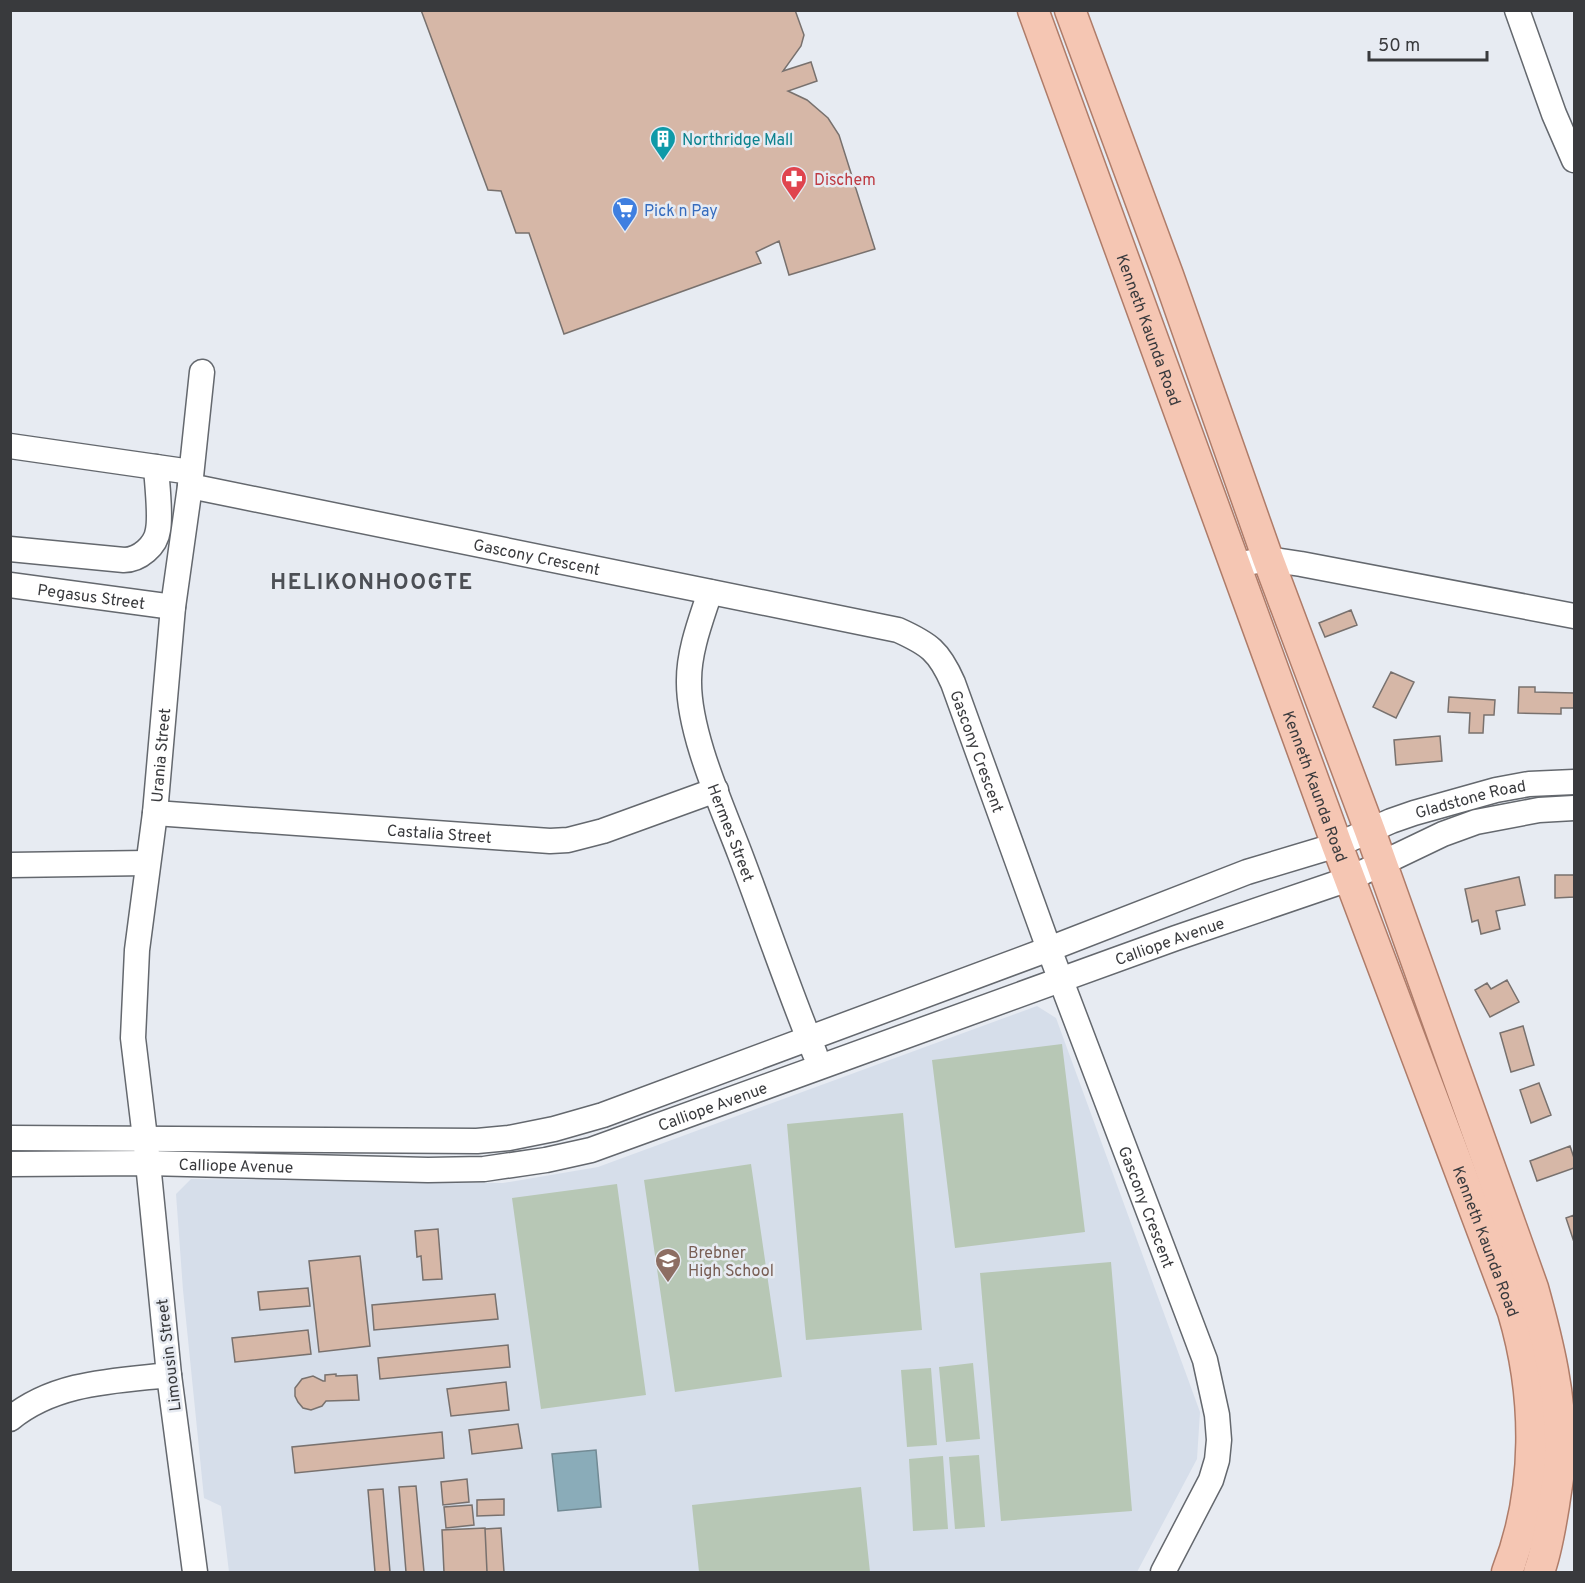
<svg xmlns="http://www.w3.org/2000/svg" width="1585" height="1583" font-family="Overpass,sans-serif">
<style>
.built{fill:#d6deea}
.green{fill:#b7c7b5}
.water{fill:#8aacb9;stroke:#728a94;stroke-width:1.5}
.building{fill:#d6b7a7;stroke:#78716e;stroke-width:1.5}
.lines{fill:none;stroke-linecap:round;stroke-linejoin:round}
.minor-casing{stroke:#64686e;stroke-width:27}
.major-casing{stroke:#af7c69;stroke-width:33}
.minor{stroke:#fff;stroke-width:24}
.major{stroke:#f5c6b3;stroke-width:30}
.labels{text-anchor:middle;stroke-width:5;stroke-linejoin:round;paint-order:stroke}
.culture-label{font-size:16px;fill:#0d838f;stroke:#e7ebf2;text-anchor:start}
.health-label{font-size:16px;fill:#be3a42;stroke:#e7ebf2;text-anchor:start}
.shop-label{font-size:16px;fill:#366cbe;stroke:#e7ebf2;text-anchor:start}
.street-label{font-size:16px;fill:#393a3d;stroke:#e7ebf2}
.education-label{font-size:16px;fill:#785e54;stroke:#e7ebf2;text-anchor:start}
.district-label{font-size:22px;font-weight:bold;letter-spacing:1.5px;fill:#4c4f55;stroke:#e7ebf2}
</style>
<rect width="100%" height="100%" fill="#e7ebf2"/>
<!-- built -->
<path class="built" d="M1037 1006 1056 1018 1200 1412 1197 1459 1137 1572H229L221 1506 204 1498 183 1290 176 1194 191 1179 503 1183 598 1167Z"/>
<!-- green -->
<path class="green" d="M1062 1044 1085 1232 955 1248 932 1060Z
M903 1113 922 1330 806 1340 787 1124Z
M751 1164 782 1377 675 1392 644 1180Z
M617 1184 646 1395 541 1409 512 1198Z
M1111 1262 1132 1511 1001 1521 980 1273Z
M973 1363 980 1439 946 1442 939 1367Z
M931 1368 937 1445 907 1447 901 1370Z
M979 1455 985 1527 955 1529 949 1457Z
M943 1456 948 1529 913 1531 909 1459Z
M861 1487 870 1572H699L692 1505Z"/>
<!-- water -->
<path class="water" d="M596 1450 601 1507 558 1511 552 1454Z"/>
<!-- building -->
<path class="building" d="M421 10H795L804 35 801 46 783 71 811 62 817 81 788 91 807 100 828 118 839 135 875 249 789 275 779 241 756 252 761 263 564 334 529 233H516L501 191 488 190Z
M1351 610 1357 625 1325 637 1319 623Z
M1391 672 1414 682 1396 718 1373 707Z
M1519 687H1535V692L1574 693V708H1561V714L1518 713Z
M1449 697 1495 700 1494 715H1484L1483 733H1469L1470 713 1448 712Z
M1440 736 1442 761 1396 765 1394 740Z
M1555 875H1574V897L1555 898Z
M1519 877 1525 905 1496 911 1500 929 1481 934 1478 920 1472 922 1465 889Z
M1507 980 1519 1002 1490 1017 1475 990 1487 983 1491 989Z
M1523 1026 1534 1065 1511 1072 1500 1033Z
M1539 1083 1551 1115 1531 1123 1520 1090Z
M1570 1146 1574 1158V1168L1537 1181 1530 1161Z
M1574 1215V1242L1566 1218Z
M438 1229 442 1279 423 1280 421 1256 417 1257 415 1231Z
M360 1256 370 1346 319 1352 309 1261Z
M308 1288 310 1306 260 1310 258 1292Z
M495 1294 498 1319 374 1330 372 1305Z
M308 1330 311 1354 235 1362 232 1338Z
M508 1345 510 1367 380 1379 378 1358Z
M336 1374V1376L357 1375 359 1400 326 1401 322 1406 311 1410 303 1408 298 1402 295 1396V1388L302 1379 313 1376 323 1381H325V1375Z
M506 1382 509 1410 451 1416 447 1389Z
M518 1424 522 1448 472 1454 469 1430Z
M442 1432 444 1458 295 1473 292 1447Z
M467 1479 469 1502 443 1505 441 1482Z
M416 1486 424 1572H406L399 1487Z
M383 1489 390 1572H375L368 1490Z
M504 1499V1515L477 1516V1500Z
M472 1505 474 1525 446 1528 444 1507Z
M485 1528 487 1572H444L442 1530Z
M501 1528 504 1572H487L485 1529Z"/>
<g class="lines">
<defs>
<g id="minor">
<path d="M1517 10 1554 114 1574 160"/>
<path d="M10 446 191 472"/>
<path id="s1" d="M190 486 898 630C929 644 939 651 953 683L1049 949 1205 1360 1217 1415 1219 1440 1217 1460 1211 1480 1163 1572"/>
<path d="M10 549 124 560C139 560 156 546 158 530 161 515 157 484 156 467"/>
<path d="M1236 565 1268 559 1301 564 1574 616"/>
<path id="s2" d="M10 585 173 607"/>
<path id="s3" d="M710 592C701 620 689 650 689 680 688 732 721 804 740 854 765 920 788 988 815 1054"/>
<path id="s4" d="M155 813 550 841 568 840 603 831 716 790"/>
<path d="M10 865 147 863"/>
<path id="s5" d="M10 1138 477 1141 509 1138 554 1129 603 1115 1049 949 1247 872 1337 845 1391 821 1414 813 1496 790 1529 784 1574 782"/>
<path id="s6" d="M10 1164 148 1163 428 1170 484 1169 546 1160 591 1150 1176 938 1349 879 1443 834 1476 822 1539 810 1574 808"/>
<path d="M10 1419C55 1382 114 1381 169 1375"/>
<path id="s7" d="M195 1572 169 1375 148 1163 133 1038 137 950 155 813 173 607 190 486 202 372"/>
</g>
<g id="major">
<path id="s8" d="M1033 10 1337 845 1513 1312C1538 1396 1539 1490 1507 1572"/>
<path d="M1070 10 1168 275 1268 559 1370 831 1533 1288C1548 1342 1562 1398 1560 1455 1560 1472 1556 1489 1554 1505 1550 1528 1547 1550 1539 1572"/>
</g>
</defs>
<!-- minor casing -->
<use href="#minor" class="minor-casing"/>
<!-- major casing -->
<use href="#major" class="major-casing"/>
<!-- minor -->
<use href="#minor" class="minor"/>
<!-- major -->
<use href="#major" class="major"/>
</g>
<!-- icons -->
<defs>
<symbol id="building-pin" viewBox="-11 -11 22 30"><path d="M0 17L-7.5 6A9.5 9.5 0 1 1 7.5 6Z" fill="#0f9aa8" stroke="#e7ebf2"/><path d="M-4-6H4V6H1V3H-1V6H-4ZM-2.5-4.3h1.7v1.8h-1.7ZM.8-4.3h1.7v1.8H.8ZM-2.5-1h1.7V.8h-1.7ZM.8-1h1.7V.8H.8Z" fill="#fff"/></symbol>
<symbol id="pharmacy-pin" viewBox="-11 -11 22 30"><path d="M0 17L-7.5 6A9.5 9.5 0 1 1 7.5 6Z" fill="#e0444e" stroke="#e7ebf2"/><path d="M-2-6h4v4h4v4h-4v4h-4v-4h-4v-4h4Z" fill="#fff"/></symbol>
<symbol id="supermarket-pin" viewBox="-11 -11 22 30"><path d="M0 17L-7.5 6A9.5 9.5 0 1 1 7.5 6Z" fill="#3f7fe0" stroke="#e7ebf2"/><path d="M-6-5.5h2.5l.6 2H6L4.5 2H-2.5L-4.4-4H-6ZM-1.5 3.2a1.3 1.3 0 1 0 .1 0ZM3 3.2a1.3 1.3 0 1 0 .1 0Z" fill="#fff"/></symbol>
<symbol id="school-pin" viewBox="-11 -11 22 30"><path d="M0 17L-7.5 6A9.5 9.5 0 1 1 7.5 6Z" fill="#8d6e63" stroke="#e7ebf2"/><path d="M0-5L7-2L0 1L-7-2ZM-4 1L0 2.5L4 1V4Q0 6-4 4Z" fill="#fff"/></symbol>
</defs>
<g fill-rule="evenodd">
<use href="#building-pin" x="648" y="124" width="30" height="40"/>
<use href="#pharmacy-pin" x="779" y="164" width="30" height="40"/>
<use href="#supermarket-pin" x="610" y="195" width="30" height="40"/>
<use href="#school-pin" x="653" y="1246" width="30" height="40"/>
</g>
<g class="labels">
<!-- culture labels -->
<g class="culture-label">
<text x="682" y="145">Northridge Mall</text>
</g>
<!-- health labels -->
<g class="health-label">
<text x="814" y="185">Dischem</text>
</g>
<!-- shop labels -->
<g class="shop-label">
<text x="644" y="216">Pick n Pay</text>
</g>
<!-- street labels -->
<g class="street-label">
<text dy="6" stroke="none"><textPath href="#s8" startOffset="340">Kenneth Kaunda Road</textPath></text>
<text dy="6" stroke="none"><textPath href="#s1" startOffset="354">Gascony Crescent</textPath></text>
<text dy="6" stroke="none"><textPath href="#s2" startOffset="82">Pegasus Street</textPath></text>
<text dy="6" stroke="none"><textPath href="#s1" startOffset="874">Gascony Crescent</textPath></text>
<text dy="6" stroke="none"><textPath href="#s7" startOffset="822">Urania Street</textPath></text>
<text dy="6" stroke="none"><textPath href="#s8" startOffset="826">Kenneth Kaunda Road</textPath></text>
<text dy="6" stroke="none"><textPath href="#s5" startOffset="1520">Gladstone Road</textPath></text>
<text dy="6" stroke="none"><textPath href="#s3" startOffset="250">Hermes Street</textPath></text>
<text dy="6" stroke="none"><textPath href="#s4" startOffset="285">Castalia Street</textPath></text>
<text dy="6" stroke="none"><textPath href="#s6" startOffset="1198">Calliope Avenue</textPath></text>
<text dy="6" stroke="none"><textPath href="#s6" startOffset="712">Calliope Avenue</textPath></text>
<text dy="6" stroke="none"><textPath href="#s6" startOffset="226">Calliope Avenue</textPath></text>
<text dy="6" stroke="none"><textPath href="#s1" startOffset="1360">Gascony Crescent</textPath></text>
<text dy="6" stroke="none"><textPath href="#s8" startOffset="1312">Kenneth Kaunda Road</textPath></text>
<text transform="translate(168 1355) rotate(-97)" y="6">Limousin Street</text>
</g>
<!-- education labels -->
<g class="education-label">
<text x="688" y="1258">Brebner<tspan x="688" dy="18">High School</tspan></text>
</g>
<!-- district labels -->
<g class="district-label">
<text x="372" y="589">HELIKONHOOGTE</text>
</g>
</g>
<!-- border -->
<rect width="1585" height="1583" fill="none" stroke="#393a3d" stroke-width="24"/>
<!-- scale -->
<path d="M1369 51v9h118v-9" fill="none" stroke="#393a3d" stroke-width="3"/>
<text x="1378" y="51" font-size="18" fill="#393a3d" stroke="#e7ebf2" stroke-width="4.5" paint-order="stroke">50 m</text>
</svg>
